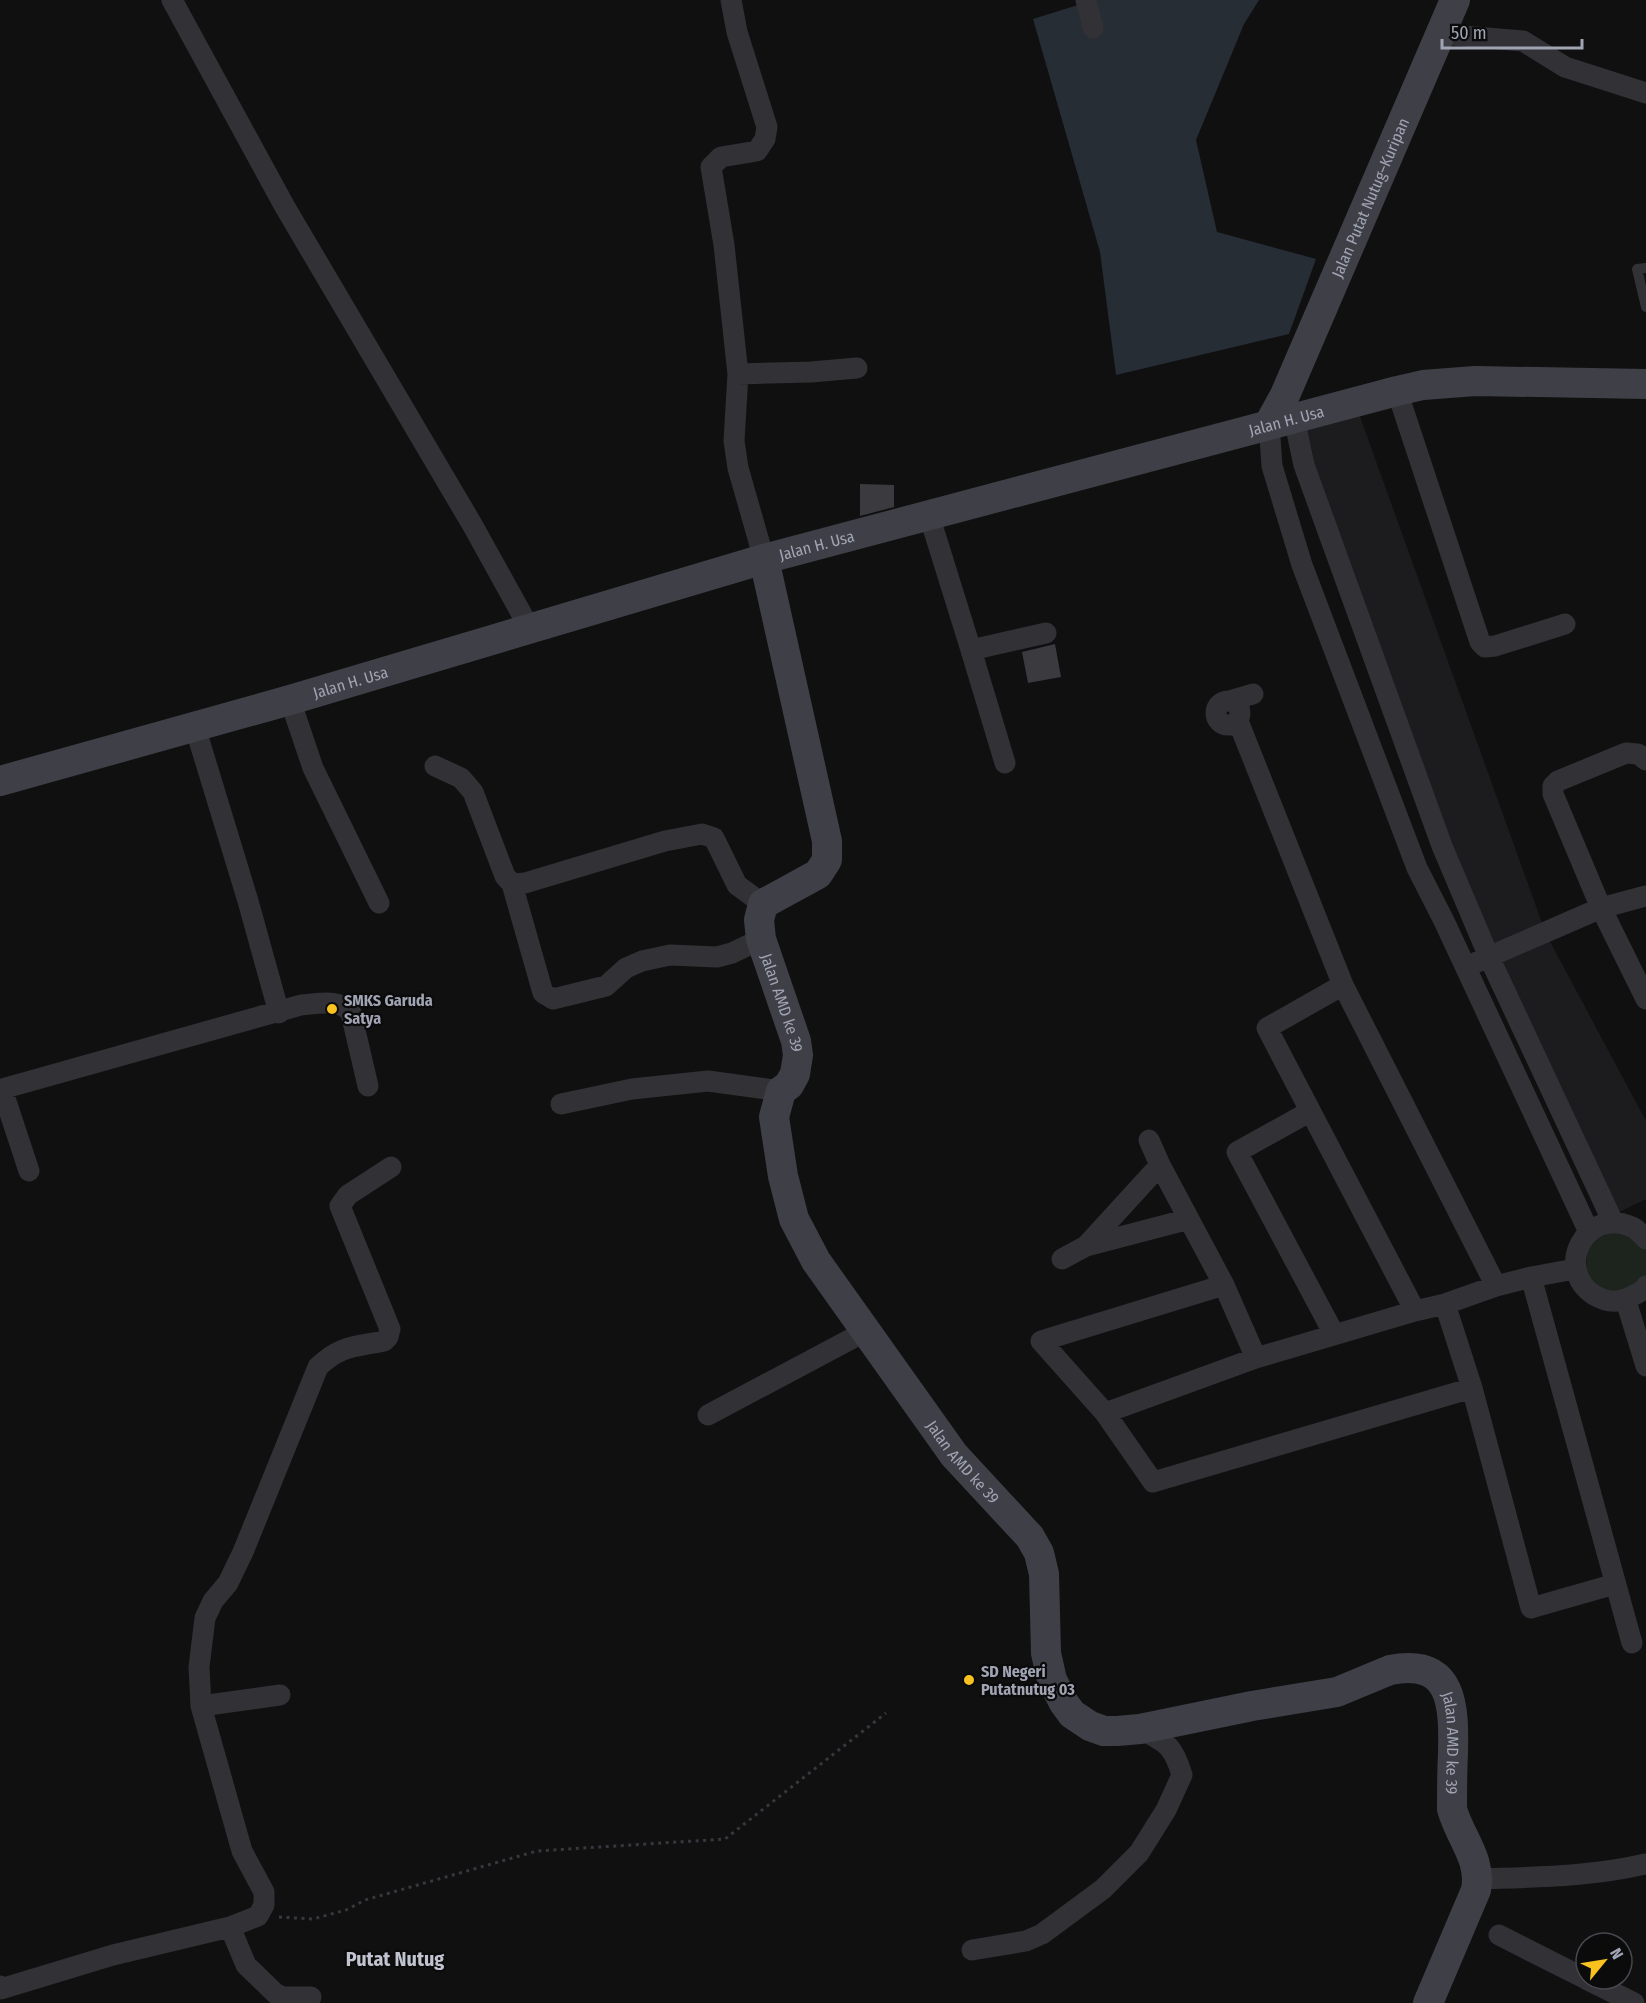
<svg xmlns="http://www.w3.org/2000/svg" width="1646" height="2003" font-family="'Fira Sans Condensed',sans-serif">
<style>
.built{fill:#1c1c1e}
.green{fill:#1c241d}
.water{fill:#262d35}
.building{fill:#3a3a3f}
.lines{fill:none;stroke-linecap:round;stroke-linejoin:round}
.path{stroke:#37383d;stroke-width:3;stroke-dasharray:3 4.5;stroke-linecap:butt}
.lane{stroke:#313136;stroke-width:10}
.street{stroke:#313136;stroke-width:21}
.secondary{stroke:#3f4047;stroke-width:30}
.poi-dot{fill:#fac21f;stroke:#0b0b0c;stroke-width:2}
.labels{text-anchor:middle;stroke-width:4.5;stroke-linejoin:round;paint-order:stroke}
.street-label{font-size:16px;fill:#a0a4b3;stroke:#0b0b0c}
.poi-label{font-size:16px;font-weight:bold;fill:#a0a4b3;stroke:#0b0b0c;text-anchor:start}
.quarter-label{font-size:20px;font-weight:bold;fill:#c1c4cf;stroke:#0b0b0c}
</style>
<rect width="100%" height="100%" fill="#101011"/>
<!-- built -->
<path class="built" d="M1354 400 1546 934 1646 1121V1199L1609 1217 1478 952 1290 412Z"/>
<!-- green -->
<path class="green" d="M1646 1225V1283L1617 1293 1604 1290 1593 1282 1586 1271 1588 1233Z"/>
<!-- water -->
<path class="water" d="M1094 0H1259L1244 24 1196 140 1217 232 1316 259 1289 334 1116 375 1100 252 1033 19Z"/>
<!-- building -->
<path class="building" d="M860 484 894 485V507L860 516Z
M1055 644 1061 677 1028 683 1022 652Z"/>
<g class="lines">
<!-- path -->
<path class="path" d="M279 1917 313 1919 346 1910 365 1900 537 1851 725 1839 886 1713"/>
<!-- lane -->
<path class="lane" d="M1646 268 1637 269 1646 307"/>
<!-- street -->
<path class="street" d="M172 0 285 207 473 526 530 629
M731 0 737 32 767 127 765 139 757 151 721 157 711 167 724 245 738 374 734 441 738 468 764 559
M1086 0 1093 28
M1440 34 1523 41 1565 67 1646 93
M738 374 811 372 857 368
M1397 391 1480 642 1485 647 1495 646 1565 624
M1294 418 1304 465 1442 846 1489 957 1613 1222
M1269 424 1272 466 1302 565 1417 868 1444 921 1589 1232
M929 515 971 650 1046 633
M971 650 1005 763
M290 700 313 768 379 903
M1229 701 1253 694
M1216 713a12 12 0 1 1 24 0a12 12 0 1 1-24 0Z
M1238 721 1343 985 1496 1286
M195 727 248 901 279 1013
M1646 760 1638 754 1626 753 1558 781 1553 786V794L1601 908 1646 999
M435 766 461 778 473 792 505 876 512 884 525 883 665 841 702 834 714 838 737 885 763 904
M512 884 543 993 553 999 606 986 626 968 642 961 670 955 717 957 732 953 761 939
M1477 962 1601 908 1646 896
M1343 985 1267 1028 1415 1311
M561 1104 632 1089 708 1081 781 1091
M1309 1112 1237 1152 1334 1334
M1149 1140 1160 1165 1224 1285 1256 1358
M29 1171 2 1089 301 1005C317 1004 341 998 351 1013L368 1086
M1646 1239C1642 1235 1637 1229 1632 1227 1587 1206 1553 1268 1594 1295 1614 1307 1627 1300 1645 1289L1646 1286
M1086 1246 1160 1165
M1062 1259 1086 1246 1189 1219
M1531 1277 1632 1643
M1224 1285 1041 1341 1105 1413 1256 1358 1415 1311 1445 1304 1496 1286 1531 1277 1575 1269
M1626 1301 1646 1366
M1445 1304 1472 1388 1531 1608 1615 1584
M1105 1413 1153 1482 1472 1388
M708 1415 866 1331
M201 1706 280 1695
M1478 1879C1534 1877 1591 1877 1645 1864
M230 1927 258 1916 264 1905V1892L242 1851 201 1706 199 1667 205 1618 213 1601 228 1583 243 1552 318 1367C340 1345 356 1347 384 1341L388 1337 390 1329 340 1206 348 1195 391 1167
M1499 1935 1586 1979
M972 1950 1026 1941 1042 1934 1103 1889 1139 1853 1166 1810 1182 1775C1173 1745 1167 1743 1140 1729
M1586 1979 1634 2003
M0 1986 1 1989 113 1955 230 1927 246 1965 276 1994 283 1997H311"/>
<!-- secondary -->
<g class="secondary">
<path id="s1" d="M1269 424 1285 395 1455 0"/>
<path id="s2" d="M764 559 827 841V860L818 874 763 904 759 920 761 939 796 1041 798 1055 795 1074 789 1085 781 1091 774 1117 783 1176 794 1219 816 1261 954 1455 1030 1537 1039 1553 1044 1574 1046 1653 1052 1680 1064 1703 1072 1714 1090 1726 1104 1731H1117L1140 1729 1252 1706 1337 1692 1390 1670C1454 1658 1454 1706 1453 1754 1452 1772 1452 1791 1452 1809 1460 1838 1482 1859 1476 1890L1428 2003"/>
<path id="s3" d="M0 781 290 700 764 559 1397 391 1423 385 1475 381 1646 384"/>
</g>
</g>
<!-- markers -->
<g class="poi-dot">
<circle cx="332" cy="1009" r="6"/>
<circle cx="969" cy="1680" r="6"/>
</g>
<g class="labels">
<!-- street labels -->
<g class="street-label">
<text dy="6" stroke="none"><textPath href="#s1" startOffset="248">Jalan Putat Nutug–Kuripan</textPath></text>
<text dy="6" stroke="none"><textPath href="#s3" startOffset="1336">Jalan H. Usa</textPath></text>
<text dy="6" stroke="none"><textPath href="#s3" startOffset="850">Jalan H. Usa</textPath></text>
<text dy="6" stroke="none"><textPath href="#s3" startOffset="364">Jalan H. Usa</textPath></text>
<text dy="6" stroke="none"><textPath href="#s2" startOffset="490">Jalan AMD ke 39</textPath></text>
<text dy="6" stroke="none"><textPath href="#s2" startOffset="1014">Jalan AMD ke 39</textPath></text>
<text dy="6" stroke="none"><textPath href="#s2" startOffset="1750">Jalan AMD ke 39</textPath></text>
</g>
<!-- poi labels -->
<g class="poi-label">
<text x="344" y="1006">SMKS Garuda<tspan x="344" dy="18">Satya</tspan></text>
<text x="981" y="1677">SD Negeri<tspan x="981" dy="18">Putatnutug 03</tspan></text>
</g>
<!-- quarter labels -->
<g class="quarter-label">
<text x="395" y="1966">Putat Nutug</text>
</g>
</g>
<!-- north arrow -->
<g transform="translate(1604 1961) rotate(60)"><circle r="28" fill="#0b0b0c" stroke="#47484f" stroke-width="1.5"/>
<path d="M0-4.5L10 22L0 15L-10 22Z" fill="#fac21f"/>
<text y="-9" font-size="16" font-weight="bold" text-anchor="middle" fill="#a0a4b3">N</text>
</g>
<!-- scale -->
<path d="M1442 39v9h140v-9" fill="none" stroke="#a0a4b3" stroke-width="3"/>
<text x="1451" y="39" font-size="18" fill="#a0a4b3" stroke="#0b0b0c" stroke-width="4.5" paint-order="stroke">50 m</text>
</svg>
